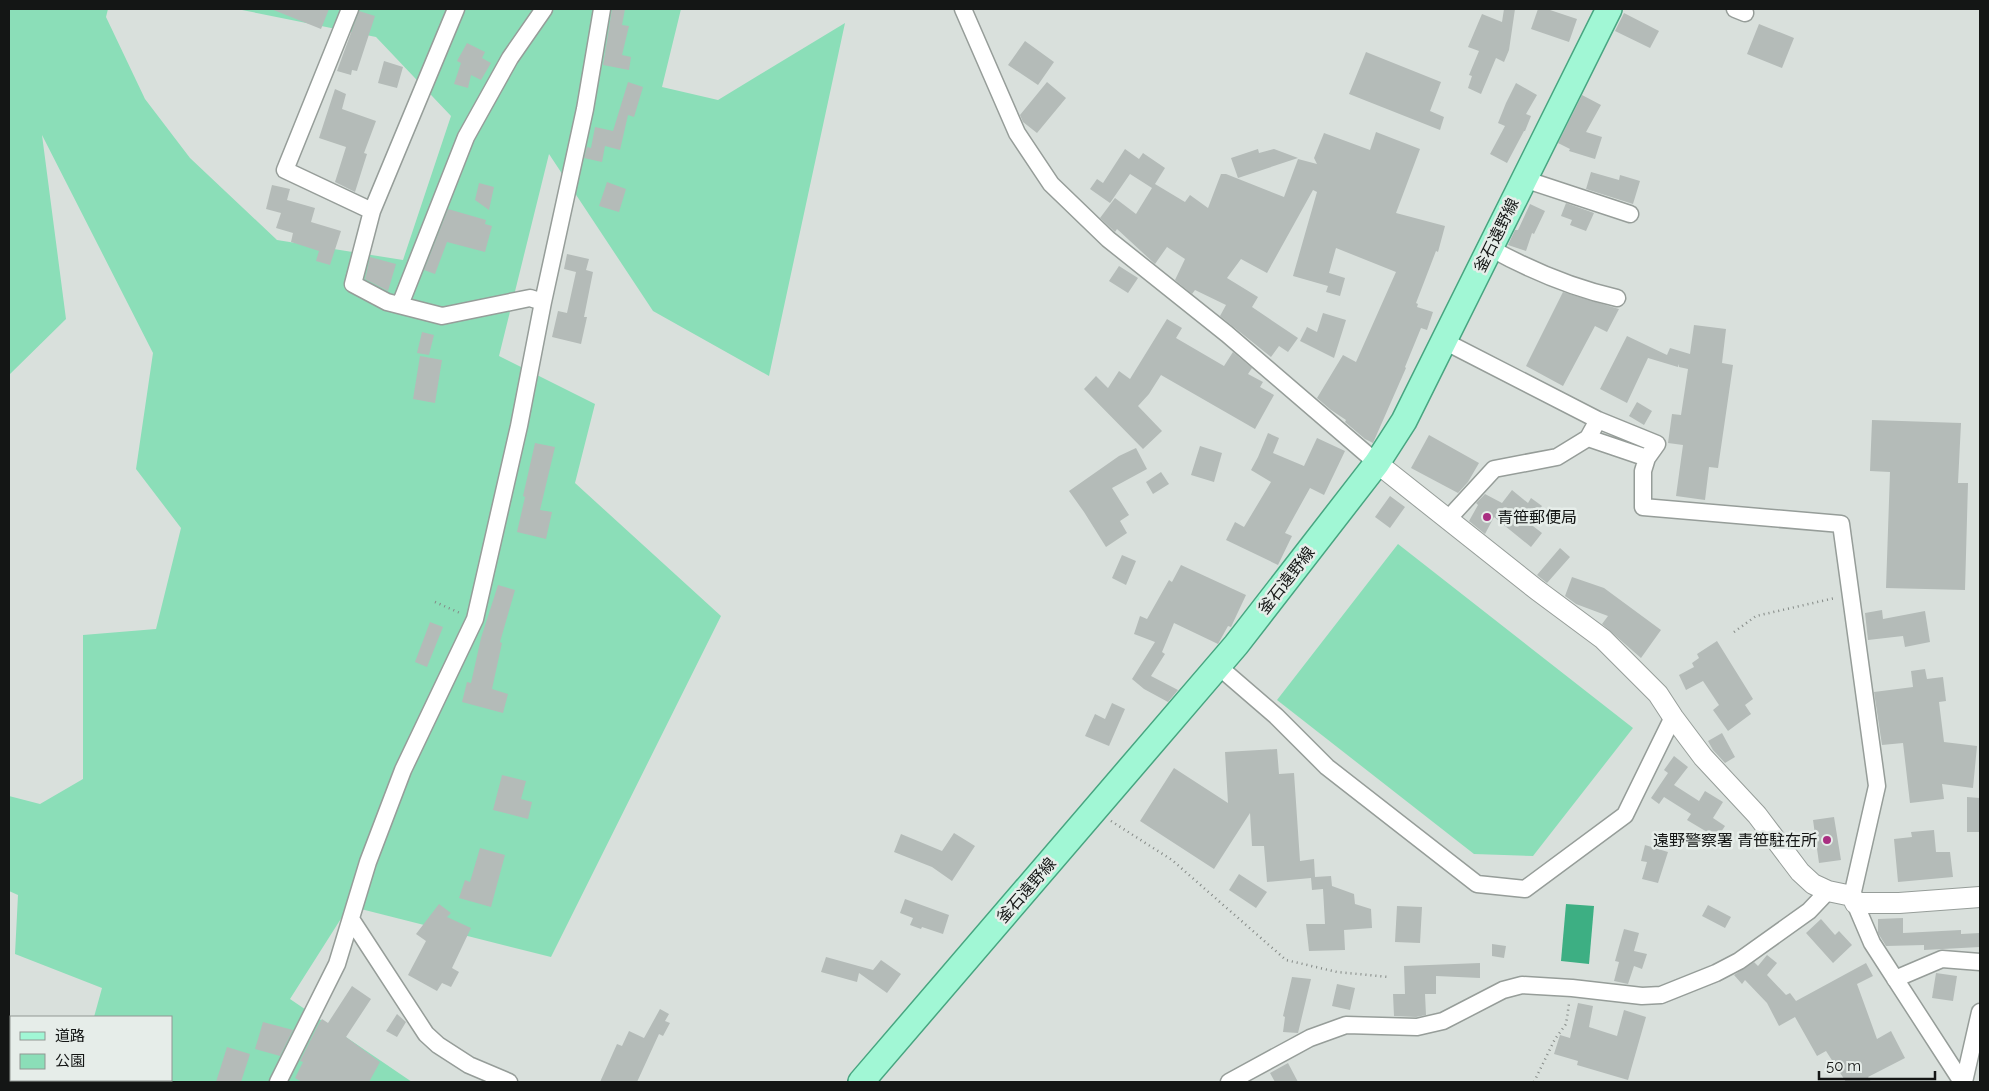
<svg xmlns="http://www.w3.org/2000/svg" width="1989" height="1091" font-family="Raleway,'Noto Sans JP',sans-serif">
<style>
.green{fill:#8bdeb8}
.water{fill:#3daf83}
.building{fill:#b4bbb8}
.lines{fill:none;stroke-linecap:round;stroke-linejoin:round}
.minor-casing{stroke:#969d99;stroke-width:19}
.tertiary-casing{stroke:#969d99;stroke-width:22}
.primary-casing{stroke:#47a580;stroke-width:28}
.path{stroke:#838885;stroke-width:2.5;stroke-dasharray:1 4;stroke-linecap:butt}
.minor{stroke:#fff;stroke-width:16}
.tertiary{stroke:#fff;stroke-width:20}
.primary{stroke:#a1f7d5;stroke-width:25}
.poi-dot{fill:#a92e81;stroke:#e6ede9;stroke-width:2}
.labels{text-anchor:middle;stroke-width:5;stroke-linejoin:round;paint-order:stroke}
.street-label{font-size:16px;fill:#141615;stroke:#e6ede9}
.poi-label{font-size:16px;fill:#141615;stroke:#e6ede9;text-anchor:start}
</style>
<rect width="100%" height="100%" fill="#d9e0dc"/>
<!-- green -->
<path class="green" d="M9 9H108L106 17 145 99 190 158 277 240 403 260 451 116 376 37 237 9H681L662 87 718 100 845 23 769 376 653 311 549 154 499 356 595 404 575 483 721 616 551 957 349 906 290 999 412 1082H9V1049L11 1044V1080H171V1017H94L102 988 15 954 18 895 9 891V796L40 804 83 779V635L156 629 181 528 136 469 153 353 42 135 66 319 9 375Z
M1398 544 1633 728 1533 856 1474 854 1277 700Z"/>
<!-- water -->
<path class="water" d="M1566 904 1594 906 1589 964 1561 961Z"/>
<!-- building -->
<path class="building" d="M271 9H329L321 29Z
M612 9H625L622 25 629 26 622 55 631 57 629 70 603 65Z
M1504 9H1515L1509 50 1504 62 1496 58 1481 94 1468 88 1472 76 1469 75 1479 51 1468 47 1482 14 1502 22Z
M1538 9H1547L1577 19 1569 42 1531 29Z
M359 11 375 16 357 71 352 70 351 75 337 71Z
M1624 13 1659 31 1650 48 1615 31Z
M1759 24 1794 38 1782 68 1747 54Z
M1025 41 1054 62 1038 85 1008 65Z
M467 43 485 52 482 58 491 63 481 80 471 75 468 88 454 84 461 63 457 61Z
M1366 52 1441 82 1430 111 1444 117 1440 130 1349 94Z
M384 61 403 67 397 88 378 83Z
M628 82 643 87 634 117 628 115 620 150 605 146 602 162 584 158 587 147 591 148 595 127 613 131Z
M1047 82 1066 98 1037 133 1023 122 1020 115Z
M1516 83 1537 95 1526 114 1531 116 1525 131H1524L1507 163 1490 154 1505 126 1498 123 1506 103Z
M335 89 346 94 342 109 376 121 364 153 367 154 355 192 335 182 346 147 319 138Z
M1582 95 1601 105 1586 132 1602 137 1595 159 1569 151 1570 149 1558 143Z
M1376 132 1420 149 1396 213 1445 226 1438 252 1436 251 1416 303 1418 304 1417 307 1433 312 1427 330 1421 328 1405 367 1406 368 1373 443 1365 439 1345 422 1346 420 1331 410 1317 398 1343 355 1356 362 1396 272 1336 248 1329 273 1345 278 1340 296 1326 292 1328 286 1293 276 1317 192 1313 190 1267 273 1241 259 1227 278 1258 297 1252 307 1298 338 1288 352 1279 346 1271 357 1220 316 1226 305 1195 290 1192 294 1175 280 1185 259 1167 247 1155 264 1117 229 1115 232 1100 218 1115 198 1136 214 1152 188 1130 174 1110 203 1090 189 1097 179 1103 183 1125 149 1139 159 1143 153 1165 168 1155 184 1185 202 1190 195 1208 208 1221 174H1226L1284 197 1298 159 1317 164 1314 158 1324 133 1370 150Z
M1258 149 1259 153 1274 149 1298 158 1238 178 1231 158Z
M1591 172 1619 180 1620 175 1640 181 1633 204 1586 189Z
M607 182 626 189 619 212 599 206Z
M479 183 494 187 489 210 475 200Z
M272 185 290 189 287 200 315 208 311 222 341 231 330 265 316 261 319 251 291 242 293 233 276 228 281 213 266 209Z
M1566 203 1594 213 1586 231 1570 225 1572 220 1561 216Z
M1530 204 1545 211 1534 234 1532 233 1526 251 1508 245 1515 230H1518Z
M448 209 486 220 485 224 492 226 485 252 447 242 435 274 424 270Z
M567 254 589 259 586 270 593 272 584 317H587L581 344 552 337 558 311 567 313 576 272 564 269Z
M370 257 396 264 388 291 365 279Z
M1119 266 1138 278 1128 293 1109 281Z
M1563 292 1619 309 1607 332 1595 326 1563 386 1526 366Z
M1323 313 1346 320 1334 358 1300 341 1307 327 1317 332Z
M1167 319 1182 328 1176 338 1224 366 1233 352 1252 368 1248 374 1263 382 1260 387 1274 395 1255 429 1161 375 1149 394 1138 406 1162 431 1143 449 1084 389 1096 376 1108 388 1119 371 1130 379Z
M1694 325 1726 329 1722 363 1733 365 1718 468 1709 467 1705 500 1676 496 1683 445 1668 443 1672 414 1681 415 1688 369 1679 367V364L1678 367 1648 358 1627 403 1600 389 1627 336 1667 355 1670 348 1690 354Z
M422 332 434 335 429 355 417 353Z
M420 356 442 360 435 403 413 399Z
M1637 402 1652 411 1644 425 1629 416Z
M1872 420 1961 423 1958 483H1968L1965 590 1886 588 1890 472 1870 471Z
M1268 433 1279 438 1273 453 1304 466 1317 438 1345 451 1324 495 1310 488 1285 533 1292 536 1278 565 1226 540 1235 522 1244 527 1271 482 1251 470 1258 457Z
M1429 435 1479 463 1468 482 1458 493 1411 468Z
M535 443 555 447 540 510 552 512 546 539 517 532 525 497 523 496Z
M1200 446 1222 453 1214 482 1191 475Z
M1136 448 1147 469 1112 488 1129 515 1120 521 1127 533 1106 547 1084 512 1069 491 1119 456Z
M1161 472 1169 484 1153 494 1146 482Z
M1512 490 1528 503 1531 498 1542 506 1529 523 1542 533 1531 547 1494 517 1485 534 1469 521 1478 505 1476 503 1485 494 1502 503Z
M1390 496 1405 507 1390 528 1375 517Z
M1560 548 1570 557 1547 583 1537 575Z
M1122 555 1136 561 1126 585 1112 578Z
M1181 565 1246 595 1231 627 1228 626 1218 644 1174 623 1162 652 1165 654 1151 676 1178 690 1168 702 1144 689 1132 679 1155 642 1134 634 1140 616 1147 619 1169 580 1172 582Z
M1572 577 1604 588 1661 630 1641 658 1602 624 1608 616 1576 604 1565 596Z
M498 585 515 590 500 642 502 643 492 689 508 694 503 713 462 702 467 682 471 683 481 638Z
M1882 610 1883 619 1925 611 1930 642 1905 647 1903 636 1868 640 1865 613Z
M430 622 443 627 427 667 415 662Z
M1717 641 1753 699 1745 705 1751 714 1728 731 1713 710 1719 705 1703 681 1686 690 1679 675 1694 667 1692 663 1699 658 1697 654Z
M1925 669 1927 679 1943 677 1946 701 1939 702 1944 742 1977 746 1973 788 1942 784 1944 799 1910 803 1903 743 1882 745 1874 692 1913 687 1911 671Z
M1112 703 1125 709 1109 746 1085 736 1095 714 1105 719Z
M1722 733 1735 757 1725 763 1713 750 1708 741Z
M1277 749 1279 774 1294 773 1300 861 1314 859 1315 877 1331 876 1332 886 1354 894 1355 904 1371 909 1372 928 1344 930 1345 950 1309 951 1306 924H1325L1323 889 1312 890 1311 878 1267 882 1264 846H1252L1250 813 1214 869 1140 821 1174 768 1228 803 1225 752Z
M1674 756 1688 767 1674 785 1699 801 1705 791 1723 802 1713 818 1725 826 1717 838 1687 820 1691 814 1664 797 1659 804 1651 798 1668 773 1664 770Z
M502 775 526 781 521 799 532 802 528 819 493 810Z
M1967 797 1980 798V832H1967Z
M1834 817 1841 860 1819 863 1813 820Z
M1934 830 1936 852H1950L1953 877 1898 882 1894 839 1912 837 1911 832Z
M954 833 975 846 952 881 932 867 894 852 901 834 942 851Z
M1645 845 1668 852 1658 883 1642 879 1647 862 1641 861Z
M480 848 505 855 491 907 459 898 465 880 470 882Z
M1239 874 1267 892 1256 908 1229 890Z
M905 899 949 915 943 934 922 927 921 929 910 925 913 918 900 913Z
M439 904 451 913 447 917 471 928 452 968 459 972 451 987 442 983 437 991 408 975 426 941 416 934Z
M1708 905 1731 917 1725 928 1702 916Z
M1397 906 1422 907 1420 943 1395 942Z
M1903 918V933L1961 930V934L1980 933V947L1924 950V945L1886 946 1878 933V919Z
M1821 919 1835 935 1839 931 1852 945 1833 963 1806 933Z
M1624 929 1639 933 1634 951 1647 954 1642 969 1634 966 1628 984 1614 981 1619 962 1615 961Z
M1492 944 1506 946 1504 958 1492 956Z
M1767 955 1777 963 1767 975 1786 995 1790 993 1796 1001 1866 963 1873 976 1857 984 1877 1039 1891 1031 1905 1058 1868 1077 1871 1082H1846L1826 1051 1817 1056 1795 1017 1779 1026 1767 1003 1745 980 1742 984 1734 975 1754 962 1758 966Z
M826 957 873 970 881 960 901 974 887 993 859 973 857 982 821 972Z
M1480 963V978L1436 976V994H1425L1426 1015 1416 1017 1394 1016 1393 994H1405L1404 966Z
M1936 973 1957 976 1953 1001 1932 998Z
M1292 977 1311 979 1298 1033 1283 1032 1285 1017 1283 1016Z
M1337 984 1355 988 1350 1010 1332 1006Z
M352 986 371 999 346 1037 380 1062 369 1082H302L295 1078 303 1062 300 1061 318 1025 322 1019 328 1023Z
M1578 1003 1593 1006 1589 1027 1617 1036 1624 1010 1646 1017 1628 1080 1577 1065 1578 1061 1554 1054 1560 1035 1570 1038Z
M660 1009 669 1014 665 1021 670 1023 663 1036 659 1034 637 1082H600L617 1044 622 1046 629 1031 644 1038Z
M397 1014 406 1022 397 1037 386 1031Z
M263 1022 293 1030 280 1056 255 1049Z
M227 1047 250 1054 241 1082H216Z
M1288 1063 1298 1082H1275L1270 1073Z"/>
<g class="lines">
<defs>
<path id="minor" d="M350 9 285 170 372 211 456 9
M963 9 1017 133 1051 184 1108 239 1227 334 1377 463
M1735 9 1745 13
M1524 179 1630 214
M372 211 353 284 387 302 442 316 530 298 543 302
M1490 248C1530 270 1572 288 1617 298
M400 305 466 137 510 58 544 9
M1444 341 1598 420 1588 438
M1598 420 1657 444 1647 458
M1448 519 1494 469 1557 457 1588 438 1647 458 1643 471V507L1841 524 1877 786 1852 896
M1218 666 1276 716 1327 767 1477 884 1525 889 1625 815 1673 717
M1855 903 1872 943 1962 1082
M351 919 426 1034 438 1045 469 1065 509 1082
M1895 979 1942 959 1980 962
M278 1082 337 964 368 862 403 770 475 619 519 426 543 302 585 109 602 9
M1229 1082 1310 1038 1346 1025 1417 1027 1443 1021 1503 990 1522 985 1572 988 1642 996 1661 995 1716 973 1739 961 1809 911 1828 891
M1964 1082 1980 1012"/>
<path id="tertiary" d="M1377 463 1537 590 1603 639 1658 694 1673 717 1703 757 1757 815 1800 872 1813 884 1828 891 1852 896 1855 903H1899L1980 897"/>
<path id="primary" d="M861 1082 1236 645 1377 463 1404 421 1609 9"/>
</defs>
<!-- minor casing -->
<use href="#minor" class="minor-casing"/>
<!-- tertiary casing -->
<use href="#tertiary" class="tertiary-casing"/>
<!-- primary casing -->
<use href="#primary" class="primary-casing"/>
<!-- path -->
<path class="path" d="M435 602 460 613
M1734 632 1756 616 1835 598
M1111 821 1172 860 1286 960 1337 972 1389 977
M1534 1082 1555 1039 1566 1024 1569 1004"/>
<!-- minor -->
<use href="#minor" class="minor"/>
<!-- tertiary -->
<use href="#tertiary" class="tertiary"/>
<!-- primary -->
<use href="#primary" class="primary"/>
</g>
<!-- markers -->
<g class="poi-dot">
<circle cx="1487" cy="517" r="5"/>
<circle cx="1827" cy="840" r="5"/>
</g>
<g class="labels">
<!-- street labels -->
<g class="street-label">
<text transform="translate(1496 235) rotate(-64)" y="6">釜石遠野線</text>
<text transform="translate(1286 580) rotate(-52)" y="6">釜石遠野線</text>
<text transform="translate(1026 890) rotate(-49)" y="6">釜石遠野線</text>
</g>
<!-- poi labels -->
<g class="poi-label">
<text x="1497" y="523">青笹郵便局</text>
<text x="1817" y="846" text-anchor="end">遠野警察署 青笹駐在所</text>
</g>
</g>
<!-- border -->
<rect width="1989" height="1091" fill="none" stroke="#141615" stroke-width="20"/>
<!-- legend -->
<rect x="10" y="1016" width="162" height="65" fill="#e6ede9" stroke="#929794"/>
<rect x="20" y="1032" width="25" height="8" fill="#a1f7d5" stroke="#929794"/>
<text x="55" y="1041" font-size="15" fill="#141615">道路</text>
<rect x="20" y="1054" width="25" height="15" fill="#8bdeb8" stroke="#929794"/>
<text x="55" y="1066" font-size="15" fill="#141615">公園</text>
<!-- scale -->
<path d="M1819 1071v8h116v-8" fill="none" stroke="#141615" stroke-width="2.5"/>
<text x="1826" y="1071" font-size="15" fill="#141615" stroke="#e6ede9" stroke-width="4" paint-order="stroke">50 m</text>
</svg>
